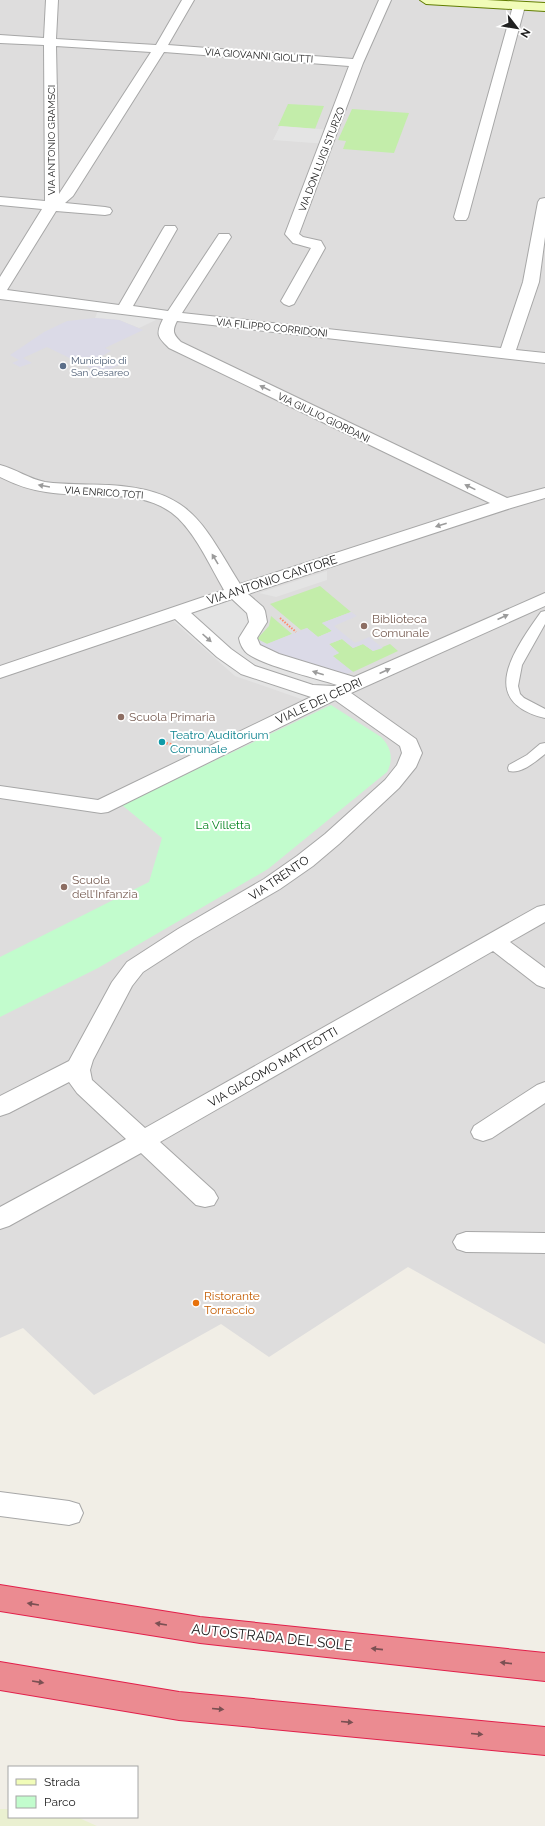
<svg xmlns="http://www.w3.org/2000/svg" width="545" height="1826" font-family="Raleway,sans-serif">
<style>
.residential{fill:#dedddd}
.farmland{fill:#eaf0d1}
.grass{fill:#c3edaa}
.park{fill:#c2fccd}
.parking{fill:#e4e4e4}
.plaza{fill:#dbdae7}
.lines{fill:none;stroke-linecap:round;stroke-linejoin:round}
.lane-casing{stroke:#a7a7a7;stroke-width:2}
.street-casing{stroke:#a7a7a7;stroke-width:2}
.secondary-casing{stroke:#617d00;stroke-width:2}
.highway-casing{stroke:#e21f4a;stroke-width:2}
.path-far1{stroke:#ff8a68;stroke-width:2;stroke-dasharray:1.5 1.5;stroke-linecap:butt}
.path{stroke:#ff8a68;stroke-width:2.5;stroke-dasharray:2 2;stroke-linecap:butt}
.lane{fill:#fff;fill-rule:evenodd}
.street{fill:#fff;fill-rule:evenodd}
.secondary{fill:#f1fcb8;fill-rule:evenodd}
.highway{fill:#eb8b91;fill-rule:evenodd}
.oneway{fill:#9b9b9b}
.oneway2{fill:#7b5053}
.service-dot{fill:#5c6f8a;stroke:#fff;stroke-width:1.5}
.education-dot{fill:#8d6e63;stroke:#fff;stroke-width:1.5}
.culture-dot{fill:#0f9aa8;stroke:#fff;stroke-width:1.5}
.food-dot{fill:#e8710a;stroke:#fff;stroke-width:1.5}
.labels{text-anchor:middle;stroke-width:4;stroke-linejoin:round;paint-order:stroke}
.far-street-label{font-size:10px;fill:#202020;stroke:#fff}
.far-service-label{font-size:10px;fill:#4e5e75;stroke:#fff;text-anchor:start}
.street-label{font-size:12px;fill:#202020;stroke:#fff}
.education-label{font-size:12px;fill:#785e54;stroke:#fff;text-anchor:start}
.culture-label{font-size:12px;fill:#0d838f;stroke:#fff;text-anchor:start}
.park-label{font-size:12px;fill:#078421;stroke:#fff}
.food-label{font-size:12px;fill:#c56008;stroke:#fff;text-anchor:start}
.near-street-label{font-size:14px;fill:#202020;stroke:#fff}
</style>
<rect width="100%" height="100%" fill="#f1eee6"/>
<!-- residential -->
<path class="residential" d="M0 0H425L545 8V1344L408 1267 269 1357 221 1324 94 1395 23 1328 0 1338Z"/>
<!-- farmland -->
<path class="farmland" d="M0 1809H9V1817H77L97 1826H0Z"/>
<!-- grass -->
<path class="grass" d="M288 104 324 106 315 129 278 126Z
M352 109 409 113 394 153 343 149 346 141 338 140Z
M320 586 351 612 322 623 332 631 318 637 307 628 301 630 270 604Z
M271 616 292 634 267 644 257 639 269 626Z
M342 639 353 648 363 644 373 651 390 644 398 651 353 672 332 656 339 653 329 644Z"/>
<!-- park -->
<path class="park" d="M331 705 381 737C391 747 394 759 387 772L268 869 98 968 0 1017V957L149 882 162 838 122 805Z"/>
<!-- parking -->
<path class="parking" d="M280 126 332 130 327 144 273 140Z
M98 311 142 316 156 320 139 328 119 320 95 318Z
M327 571V580L276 597 259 593Z
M243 594 267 614 265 623 254 641 342 675 304 700 235 676 172 620Z"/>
<!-- plaza -->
<path class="plaza" d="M95 318 119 320 143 330 105 348 111 351 100 357 119 365 91 378 83 375 94 370 47 347 23 358 32 363 20 367 12 363 19 360 10 355 44 332 67 321Z
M351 612 357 616 334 626 355 643 369 637 383 648 373 651 363 644 353 648 342 639 329 644 339 653 333 656 353 672 342 675 264 651 254 641 257 639 267 644 307 628 318 637 332 631 322 623Z"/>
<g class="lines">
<defs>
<path id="lane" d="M545 611V624L522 665 518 686 520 694 524 698 545 709V718C476 701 515 649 541 612Z
M545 743V754C536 761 522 774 509 771L508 768 509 765 527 755 540 744Z"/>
<path id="street" d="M46 0H58L56 39 156 45 182 0H194L168 45 353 59 379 0H391L363 63 299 234 303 237 321 241 325 248 294 304 289 306 284 304 281 301 311 248 293 243 285 234 349 66 164 52 73 196 65 203 105 207 110 208 112 211 110 214 105 215 56 211 7 290 119 305 163 229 165 226H175L177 229 133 306 168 311 219 234H229L231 237 182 313 501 348 523 282 538 202 540 199 545 198V237L539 282 516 350 545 353V363L177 321C172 331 173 334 181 342L507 498 545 488V498L511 508 248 594 263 607 265 611 267 622 257 638 260 645 279 654 354 677 545 593V606L351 693 416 739 422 753 416 767 399 788 339 844 313 866 280 889 194 939 143 972 132 986 93 1060 90 1070 92 1080 145 1128 537 907 545 905V922L510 942 545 968V988L537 985 493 951 160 1142 214 1191 218 1198 214 1205 205 1207 196 1205 141 1153 9 1226 0 1229V1207L126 1139 77 1093 69 1082 9 1113 0 1116V1096L69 1061 112 982 127 962 178 929 264 879 297 856 325 834 385 780 397 765 402 753 400 746 335 700 108 812 101 813 0 798V786L98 800 311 697 241 674 217 657 175 619 0 678V666L224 590C210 566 198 538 178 518 144 486 88 499 46 492 30 490 14 484 0 477V465C16 469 29 479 45 482 66 485 88 484 109 485 191 490 201 521 240 584L490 503 169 348C158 337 155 335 163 319L0 299V277L42 209 0 205V197L45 201 44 45 0 43V35L44 38ZM56 46 151 52 59 194ZM232 599 247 613 249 622 239 638C240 644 243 650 248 654 265 666 315 678 337 685L334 686 313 685 255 666 231 649 191 613Z
M519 2 525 6 468 217 466 220H456L454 217 513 6Z
M545 1082V1103L492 1138 483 1141 474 1138 471 1132 474 1126 537 1085Z
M466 1232 545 1233V1253L466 1252 457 1249 453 1242 457 1235Z
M0 1492 69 1501 79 1504 83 1513 79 1522 69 1525 0 1516Z"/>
<path id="secondary" d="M420 0H487L545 3V11L426 4Z"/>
<path id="highway" d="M0 1585 200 1617 545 1653V1681L200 1643 0 1611Z
M0 1662 179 1692 545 1727V1755L179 1720 0 1690Z"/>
</defs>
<!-- lane casing -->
<use href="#lane" class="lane-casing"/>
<!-- street casing -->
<use href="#street" class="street-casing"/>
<!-- secondary casing -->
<use href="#secondary" class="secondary-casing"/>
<!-- highway casing -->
<use href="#highway" class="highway-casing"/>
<!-- path-far1 -->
<path class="path-far1" d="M280 618 296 632"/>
<!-- path -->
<path class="path" d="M162 742 177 746"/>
<!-- lane -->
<use href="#lane" class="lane"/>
<!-- street -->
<use href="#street" class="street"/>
<!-- secondary -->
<use href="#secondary" class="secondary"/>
<!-- highway -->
<use href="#highway" class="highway"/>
</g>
<!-- one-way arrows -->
<defs><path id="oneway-solid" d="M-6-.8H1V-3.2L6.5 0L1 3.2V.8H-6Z"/></defs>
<g class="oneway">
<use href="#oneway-solid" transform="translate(265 388) rotate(-154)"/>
<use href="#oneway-solid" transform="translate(44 486) rotate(-170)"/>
<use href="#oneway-solid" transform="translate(470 487) rotate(-154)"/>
<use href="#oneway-solid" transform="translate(441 525) rotate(162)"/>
<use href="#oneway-solid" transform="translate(215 559) rotate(-121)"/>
<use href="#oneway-solid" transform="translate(503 617) rotate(-24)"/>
<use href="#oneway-solid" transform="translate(207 638) rotate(42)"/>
<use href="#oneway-solid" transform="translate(385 671) rotate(-24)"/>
<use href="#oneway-solid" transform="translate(318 673) rotate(-163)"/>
</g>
<g class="oneway2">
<use href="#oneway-solid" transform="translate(33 1604) rotate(-171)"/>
<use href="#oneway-solid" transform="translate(161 1624) rotate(-171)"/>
<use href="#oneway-solid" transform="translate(377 1649) rotate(-174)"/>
<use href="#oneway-solid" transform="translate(506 1663) rotate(-174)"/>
<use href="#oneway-solid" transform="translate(38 1682) rotate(9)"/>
<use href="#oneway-solid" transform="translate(218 1709) rotate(5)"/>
<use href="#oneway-solid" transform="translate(347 1722) rotate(5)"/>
<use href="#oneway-solid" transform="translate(477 1734) rotate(5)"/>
</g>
<!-- markers -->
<circle class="service-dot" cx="63" cy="366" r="4"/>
<g class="education-dot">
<circle cx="364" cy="626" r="4"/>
<circle cx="121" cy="717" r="4"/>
<circle cx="64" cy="887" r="4"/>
</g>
<circle class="culture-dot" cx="162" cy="742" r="4"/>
<circle class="food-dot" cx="196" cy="1303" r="4"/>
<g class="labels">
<!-- far-street labels -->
<g class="far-street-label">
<text transform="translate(259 55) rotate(4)" y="4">VIA GIOVANNI GIOLITTI</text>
<text transform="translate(51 140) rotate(-90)" y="4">VIA ANTONIO GRAMSCI</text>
<text transform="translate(321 159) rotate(-69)" y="4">VIA DON LUIGI STURZO</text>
<text transform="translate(272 327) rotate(6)" y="4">VIA FILIPPO CORRIDONI</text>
<text transform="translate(324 417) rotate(26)" y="4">VIA GIULIO GIORDANI</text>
<text transform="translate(104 492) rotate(4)" y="4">VIA ENRICO TOTI</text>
</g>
<!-- far-service labels -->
<g class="far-service-label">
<text x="71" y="364">Municipio di<tspan x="71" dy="12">San Cesareo</tspan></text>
</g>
<!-- street labels -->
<g class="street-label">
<text transform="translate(272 580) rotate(-18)" y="4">VIA ANTONIO CANTORE</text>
<text transform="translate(319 701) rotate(-25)" y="4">VIALE DEI CEDRI</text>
<text transform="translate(279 878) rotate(-34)" y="4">VIA TRENTO</text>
<text transform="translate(273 1067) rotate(-30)" y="4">VIA GIACOMO MATTEOTTI</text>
</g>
<!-- education labels -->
<g class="education-label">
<text x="372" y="623">Biblioteca<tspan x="372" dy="14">Comunale</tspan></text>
<text x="129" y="721">Scuola Primaria</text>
<text x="72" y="884">Scuola<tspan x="72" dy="14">dell'Infanzia</tspan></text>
</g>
<!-- culture labels -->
<g class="culture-label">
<text x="170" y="739">Teatro Auditorium<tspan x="170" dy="14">Comunale</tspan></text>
</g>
<!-- park labels -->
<g class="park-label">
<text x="223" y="829">La Villetta</text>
</g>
<!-- food labels -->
<g class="food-label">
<text x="204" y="1300">Ristorante<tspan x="204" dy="14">Torraccio</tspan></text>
</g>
<!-- near-street labels -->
<g class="near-street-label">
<text transform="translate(272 1637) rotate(6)" y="5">AUTOSTRADA DEL SOLE</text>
</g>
</g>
<!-- legend -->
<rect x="8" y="1766" width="130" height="52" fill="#ffffff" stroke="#a6a6a6"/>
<rect x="16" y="1779" width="20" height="6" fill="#f1fcb8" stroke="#a6a6a6"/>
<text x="44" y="1786" font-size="12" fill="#202020">Strada</text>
<rect x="16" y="1796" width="20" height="12" fill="#c2fccd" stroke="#a6a6a6"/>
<text x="44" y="1806" font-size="12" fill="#202020">Parco</text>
<!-- north arrow -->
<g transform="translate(517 28) rotate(121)" stroke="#ffffff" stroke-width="3" paint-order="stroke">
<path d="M0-3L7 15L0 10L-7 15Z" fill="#202020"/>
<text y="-6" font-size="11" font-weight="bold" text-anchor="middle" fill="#202020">N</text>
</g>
</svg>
